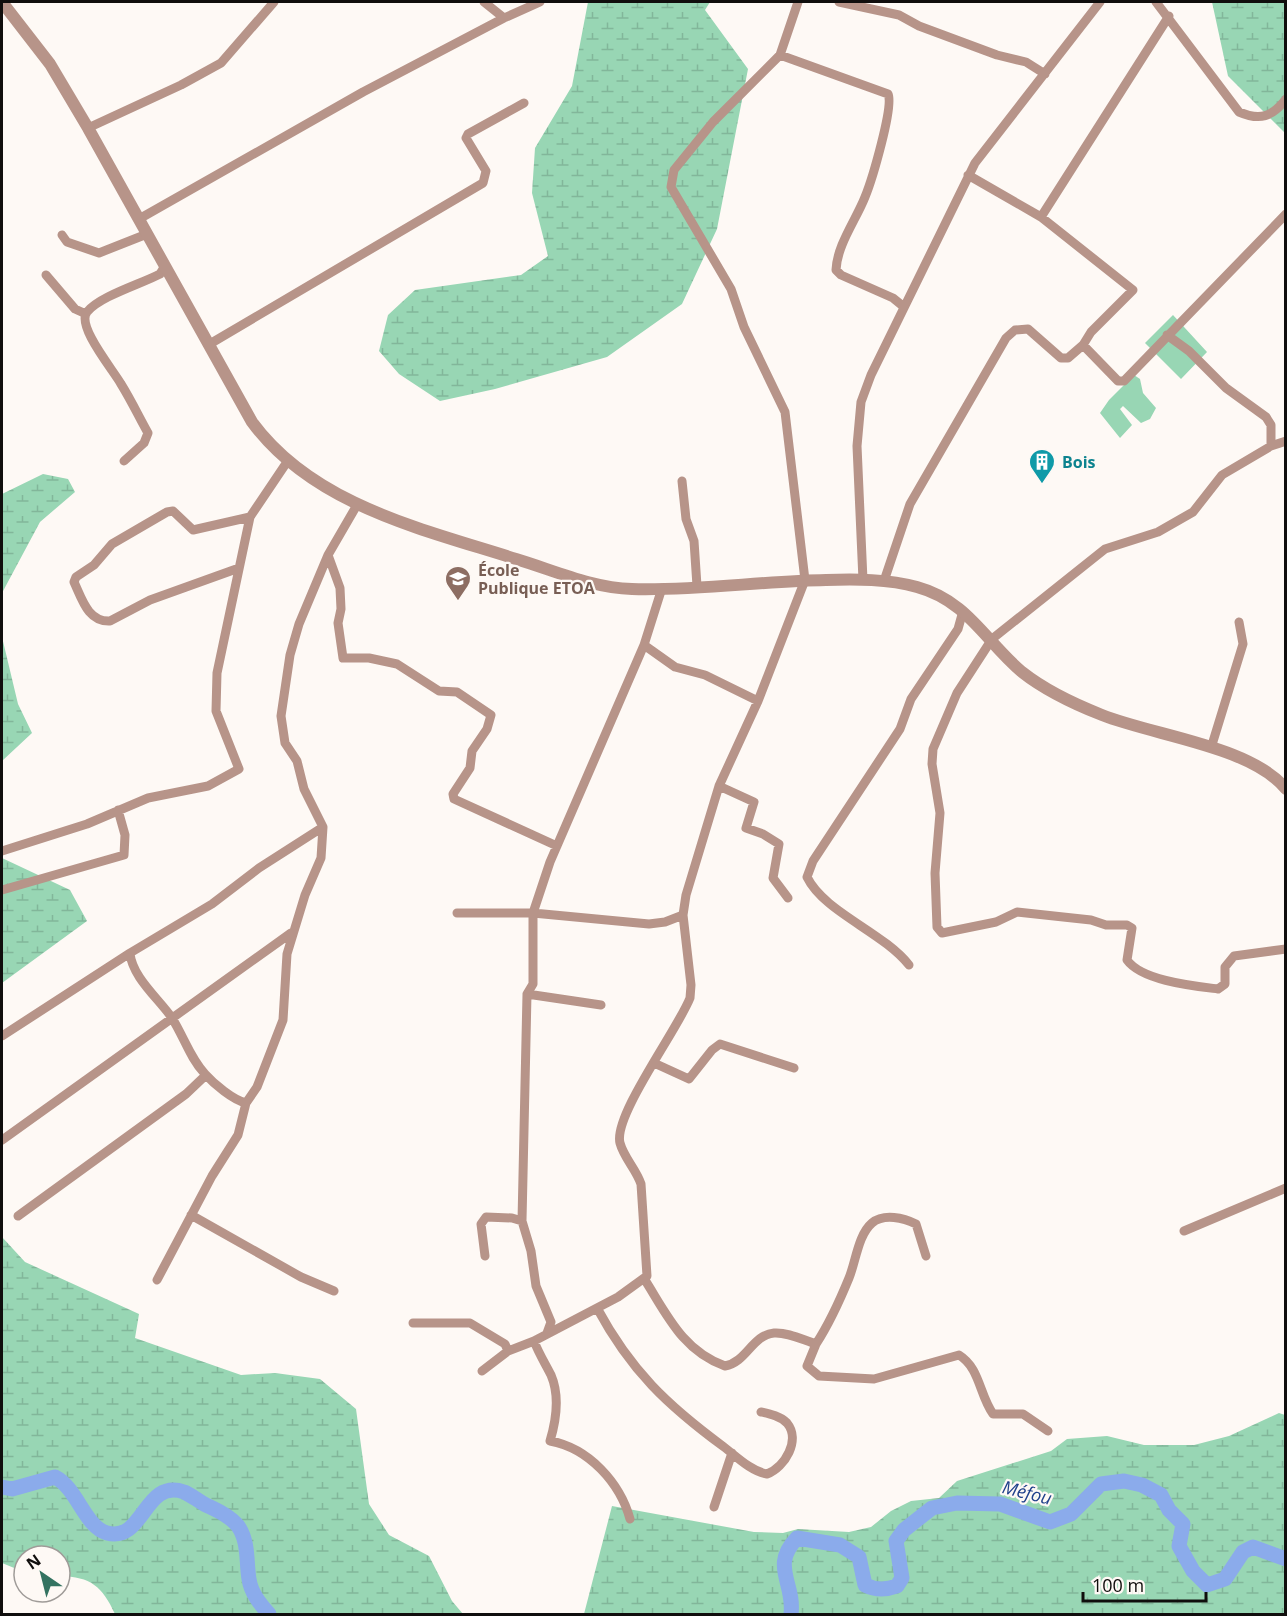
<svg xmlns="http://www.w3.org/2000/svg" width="1287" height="1616" font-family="'Open Sans',sans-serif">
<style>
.grass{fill:#98d6b4}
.wetland{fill:url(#wetland-marsh)}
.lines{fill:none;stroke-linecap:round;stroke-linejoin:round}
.river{stroke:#8babeb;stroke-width:15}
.minor{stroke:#b79489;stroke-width:9}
.tertiary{stroke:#b79489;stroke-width:12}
.labels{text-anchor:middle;stroke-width:4.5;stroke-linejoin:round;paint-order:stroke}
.culture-label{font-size:16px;font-weight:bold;fill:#0d838f;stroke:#fef9f5;text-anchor:start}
.education-label{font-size:16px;font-weight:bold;fill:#785e54;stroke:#fef9f5;text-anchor:start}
.water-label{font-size:18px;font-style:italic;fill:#20418b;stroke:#fef9f5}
</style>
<defs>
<pattern id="wetland-marsh" width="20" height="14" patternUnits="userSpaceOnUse" patternTransform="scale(1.5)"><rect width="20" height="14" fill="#98d6b4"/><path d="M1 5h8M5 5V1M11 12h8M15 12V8" fill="none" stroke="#82b69a"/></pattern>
</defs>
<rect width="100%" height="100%" fill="#fef9f5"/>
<!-- grass -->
<path class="grass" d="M1173 315 1207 352 1181 379 1145 343Z
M1134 375 1140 379 1143 393 1156 408 1150 419 1141 423 1123 406 1120 409 1132 425 1120 438 1100 413 1109 400Z"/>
<!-- wetland -->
<path class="wetland" d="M588 2H710L705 10 748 69 717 229 682 304 607 357 495 389 440 401 399 374 379 351 388 315 415 290 521 275 548 256 532 193 535 148 572 86Z
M1212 2H1285V133L1228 76Z
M43 474 68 479 75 492 40 522 2 593V494Z
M2 637 18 704 32 733 2 761Z
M2 858 70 890 87 921 2 983Z
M2 1237 25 1262 139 1314 135 1338 241 1375 275 1373 320 1379 356 1409 369 1504 389 1535 429 1556 452 1601 463 1614H115C102 1586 91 1577 60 1576V1556H24V1572L2 1563Z
M1279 1413 1285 1415V1614H584L612 1506 754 1532 783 1533 798 1529 849 1532 871 1527 891 1511 911 1501 939 1498 957 1481 1051 1451 1067 1439 1107 1436 1144 1445H1194L1229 1436Z"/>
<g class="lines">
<!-- river -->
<path class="river" d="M2 1487 12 1489 55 1477C77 1488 85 1527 107 1533 144 1543 144 1478 184 1492 191 1495 197 1500 204 1504 216 1510 229 1515 238 1526 249 1542 246 1561 249 1579 251 1593 260 1604 269 1614
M791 1614C795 1583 770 1566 797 1538L840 1545 859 1557 865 1585C875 1590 886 1590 897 1586L902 1578 896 1541 904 1530 932 1508 957 1503 1000 1504 1050 1522 1071 1514 1101 1484 1124 1481 1142 1485 1161 1495 1169 1510 1183 1524 1179 1546 1193 1571 1207 1585 1225 1579 1243 1552 1253 1547 1286 1559"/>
<!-- minor -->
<path class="minor" d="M484 2 504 18
M839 2 899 15 919 26 997 55 1026 62 1045 74
M1156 2 1239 112C1260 121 1272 117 1286 99
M780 55 888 94C894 106 872 180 865 197 856 220 837 245 836 270L841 275 893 298 904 307
M88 128 181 85 221 63 274 2
M1041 217 1169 16
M139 219 363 92 504 18 540 2
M62 235 67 242 99 253 147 234
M46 275 75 309 86 314
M1167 335 1189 351 1226 388 1266 417 1271 425V446
M208 345 483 183 486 171 466 138 468 134 524 103
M1083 345 1118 381H1124L1286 214
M1286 441 1271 446 1222 475 1193 512 1158 532 1105 549 992 639 957 693 933 749 932 764 940 813 935 873 937 927 942 933 996 922 1017 912 1091 920 1106 925H1127L1132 928 1127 960C1142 981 1194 986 1218 989L1225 984V967L1234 956 1286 949
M124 461 144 443 148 433C139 417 131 400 121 384 114 371 76 326 87 312 100 296 141 284 160 274L165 266
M682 481 686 519 694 541 697 586
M328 555 340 588 341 609 338 623 343 658H369L397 664 439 691 457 692 491 715 487 729 472 751 470 768 453 794 454 799 557 846
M239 568 150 600 110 621C88 622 82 599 74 582L76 577 94 565 112 544 167 512 173 511 193 530 250 517
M863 580 857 446 861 402 871 375 975 163 1100 2
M884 581 910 504 1006 338 1015 330 1028 329 1061 358H1068L1083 345 1091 332 1133 290 1041 217 968 175
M758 701 805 580 785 412 744 327 731 289 671 187 674 170 713 122 780 55 798 2
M1211 748 1243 644 1239 622
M719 786 754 802 746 828 763 834 779 844 773 878 788 898
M2 851 87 824 148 798 208 786 239 769 216 711 217 673 250 517 287 462
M2 890 124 855 125 835 118 810
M457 913H533L550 862 644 645 662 588
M909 965C883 932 824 912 807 877L813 861 900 729 911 699 958 629 963 611
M527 994 522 1221 531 1251 536 1286 551 1322 547 1333
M601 1005 527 994 533 984V913L649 924 665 922 683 915
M2 1036 130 953
M654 1063 689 1079 712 1050 720 1044 794 1068
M246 1103C233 1100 214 1084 205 1074 190 1058 184 1037 172 1018 159 999 132 977 130 953L212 904 259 868 323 827
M2 1140 291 933
M191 1215 301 1277 334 1291
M18 1216 186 1094 206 1075
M1184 1231 1286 1188
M485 1256 481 1224 486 1217 512 1218 522 1221
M157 1280 212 1176 238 1135 246 1103 257 1087 283 1020 287 954 305 895 321 858 323 827 304 789 297 761 285 743 281 716 290 655 299 624 328 555 357 505
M645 1280C667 1315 683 1351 725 1366 747 1362 752 1335 774 1333 788 1332 803 1340 816 1344 829 1324 840 1300 849 1278 856 1261 858 1235 872 1223 884 1213 904 1218 916 1224L926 1256
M597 1308C631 1371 667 1405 724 1447 737 1457 751 1471 767 1474 785 1467 801 1440 787 1423 780 1416 770 1414 761 1412
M413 1323H470L505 1344 508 1351
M534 1341C539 1354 545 1363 551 1375 560 1396 556 1421 550 1441 589 1448 620 1483 630 1519
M816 1344 807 1366 819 1376 874 1379 959 1355C980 1368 979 1394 993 1414H1023L1048 1431
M482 1371 508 1351 534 1341 618 1297 647 1276 641 1184C636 1169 624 1158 620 1143 613 1116 678 1029 690 998L691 985 683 915 686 895 719 786 758 701 705 675 675 667 644 645
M714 1507 732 1453"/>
<!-- tertiary -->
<path class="tertiary" d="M2 2 50 64 88 128 252 422C313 505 422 529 516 559 553 570 592 588 632 589 696 591 761 581 826 580 856 579 888 579 917 587 968 601 985 641 1022 672 1046 691 1074 704 1102 715 1155 736 1251 746 1286 789"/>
</g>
<!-- icons -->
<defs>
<symbol id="building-pin" viewBox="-11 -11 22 30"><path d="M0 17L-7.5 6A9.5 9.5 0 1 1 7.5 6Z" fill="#0f9aa8" stroke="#fef9f5"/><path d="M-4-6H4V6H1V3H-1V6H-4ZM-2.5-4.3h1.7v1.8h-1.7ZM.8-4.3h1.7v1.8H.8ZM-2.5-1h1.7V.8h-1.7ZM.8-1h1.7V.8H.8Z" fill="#fff"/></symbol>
<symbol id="school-pin" viewBox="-11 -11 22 30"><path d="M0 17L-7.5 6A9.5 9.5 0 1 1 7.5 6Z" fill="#8d6e63" stroke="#fef9f5"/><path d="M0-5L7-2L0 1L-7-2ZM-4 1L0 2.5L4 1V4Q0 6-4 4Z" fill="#fff"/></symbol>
</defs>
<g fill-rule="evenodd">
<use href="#building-pin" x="1027" y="447" width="30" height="40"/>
<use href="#school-pin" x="443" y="564" width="30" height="40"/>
</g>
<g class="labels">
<!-- culture labels -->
<g class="culture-label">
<text x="1062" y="468">Bois</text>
</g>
<!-- education labels -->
<g class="education-label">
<text x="478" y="576">École<tspan x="478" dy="18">Publique ETOA</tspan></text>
</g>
<!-- water labels -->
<g class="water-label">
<text transform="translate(1027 1493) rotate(14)" y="6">Méfou</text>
</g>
</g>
<!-- border -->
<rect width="1287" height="1616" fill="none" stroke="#100e0d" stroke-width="6"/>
<!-- north arrow -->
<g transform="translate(42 1574) rotate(325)"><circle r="28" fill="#fef9f5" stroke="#9f9b98" stroke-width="1.5"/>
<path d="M0-4.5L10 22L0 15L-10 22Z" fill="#347361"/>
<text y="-9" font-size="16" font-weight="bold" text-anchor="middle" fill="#100e0d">N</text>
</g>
<!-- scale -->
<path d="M1083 1592v9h123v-9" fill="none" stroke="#100e0d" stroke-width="3"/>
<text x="1092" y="1592" font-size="18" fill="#100e0d" stroke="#fef9f5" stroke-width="4.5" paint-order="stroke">100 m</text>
</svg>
